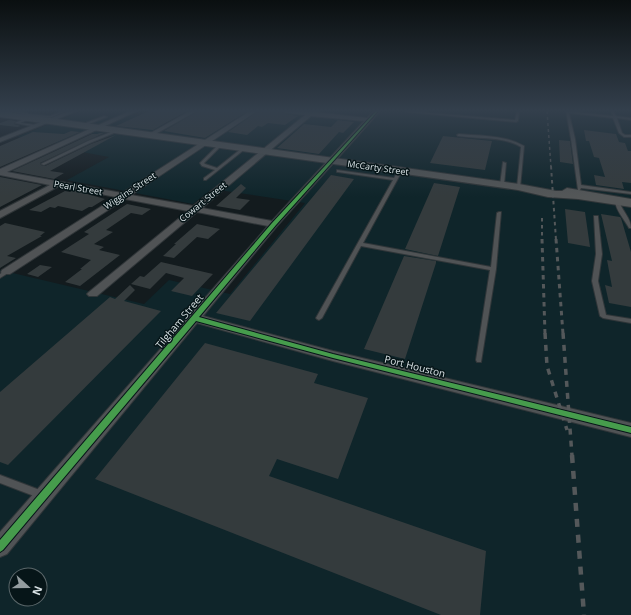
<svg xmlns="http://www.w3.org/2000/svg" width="631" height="615" font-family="'Open Sans',sans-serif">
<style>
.built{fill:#0f252a;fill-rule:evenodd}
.building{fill:#343b3d}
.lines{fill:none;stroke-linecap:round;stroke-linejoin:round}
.lane-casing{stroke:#303639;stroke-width:2}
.street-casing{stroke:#303639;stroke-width:2}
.secondary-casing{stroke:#303639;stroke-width:2}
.lane{fill:#505355;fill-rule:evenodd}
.street{fill:#505355;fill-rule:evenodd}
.secondary{fill:#545758;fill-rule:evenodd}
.rail-far4{stroke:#54585a;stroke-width:1.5;stroke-dasharray:3 3;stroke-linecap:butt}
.rail-far3{stroke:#54585a;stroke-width:2;stroke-dasharray:3.5 3.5;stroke-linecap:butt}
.rail-far2{stroke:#54585a;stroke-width:3;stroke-dasharray:4.5 4.5;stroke-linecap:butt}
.rail-far1{stroke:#54585a;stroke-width:3.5;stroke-dasharray:6 6;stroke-linecap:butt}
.rail{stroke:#54585a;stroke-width:4.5;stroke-dasharray:8 8;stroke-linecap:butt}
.cycleway-casing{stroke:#061518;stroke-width:2}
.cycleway{fill:#469c4c;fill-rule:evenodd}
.labels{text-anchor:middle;stroke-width:3;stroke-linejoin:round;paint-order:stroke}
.far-street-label{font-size:9px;fill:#dae3e6;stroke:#061518}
.street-label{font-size:10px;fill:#dae3e6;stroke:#061518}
</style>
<rect width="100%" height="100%" fill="#131b1e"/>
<!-- built -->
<path class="built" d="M82 111H128L123 114 151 117 145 121 172 125 199 111H631V615H0V270L144 304 169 280 230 294 305 203 212 189 193 204 67 180 109 157 82 152 112 137 82 132 57 143 17 137ZM16 575H40V599H16Z"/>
<!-- building -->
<path class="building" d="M149 111H187L153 130 116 126Z
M198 111H248L205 138 164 131Z
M258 111H282L286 114 298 116 285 125 268 123 262 127 258 126 247 135 228 132Z
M9 120 16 121 14 124 21 126 17 127 0 125V123Z
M338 120 354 122 343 133 339 132 319 154 277 148 304 124 331 127Z
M584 130 616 134 619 142 625 143 628 151H631V183L622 182 624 189 596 185 594 175 605 177 599 158 594 157 589 141H586Z
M71 131 80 132 0 167V146L33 132 64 134Z
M100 133H104L40 163 41 165 45 166 91 144 116 135 50 171 64 173 54 179 12 171 92 134H97Z
M443 136 492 141 485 170 430 163Z
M559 140 570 141 573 164 560 162Z
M331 175 354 179 250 321 216 313Z
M0 177 42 185 0 207Z
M434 183 460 187 438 256 405 249Z
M241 184 246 188 236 198 250 200 240 210 216 206Z
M73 190 105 199 92 207H89L82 211 58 206 55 208 50 207 41 212 29 210 65 191 70 192Z
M127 204 151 209 142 215 131 213 106 230 113 232 94 244 104 247 99 250 120 255 80 286 65 282 82 269H80L91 260 61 252 89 234 84 232Z
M565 209 585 212 590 247 568 243Z
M601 214 620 217 621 218 631 252V307L609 303 605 285 612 287 607 260 612 261Z
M5 223 45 232 40 236H42L7 256 16 258 0 268V226Z
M197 224 220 229 208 239 197 237 174 258 163 256 176 244H174Z
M404 256 436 261V263L405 359 364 349Z
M161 262 213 274 192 296 171 291 184 278 166 273 150 289 131 284 140 276 144 277Z
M40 265 52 267 38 277 27 274Z
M130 285 135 290 124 301 161 311 8 465 0 462V392L110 297 115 299Z
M205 343 318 374 314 383 368 398 338 479 277 459 269 476 486 551 480 615H441L95 479Z"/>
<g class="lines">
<defs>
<path id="lane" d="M14 111 28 113V114L50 116 63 111H66L50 118 29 116 21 118 20 116 26 115 14 112Z
M406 111 515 120 517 111H521L519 112 518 121 516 122 407 112Z
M566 111 613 116 611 111H613L616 116 631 118V120L617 118 622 133 625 135H631V137H624L619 133 613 118 569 113 575 139 581 185 631 192V194L581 188 580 190H578L571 139Z
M104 116 107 117 81 127 78 126Z
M26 118 27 120 20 123 36 125H37V127L15 123Z
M116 130 119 131 90 143 44 165 41 164 88 141Z
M459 134C480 136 505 135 524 146L520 188 517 187 521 147C503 136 478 139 458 136L457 135Z
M218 145 221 146 204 163 205 164 217 168 242 148 245 149 206 180H204V178L215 170 202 166 200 163Z
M503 162 506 163 504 185 502 186 500 185Z
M337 170 394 178 399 170 402 171 363 243 491 267 497 213 499 212H501L496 269 481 362H477L476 360 490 270 361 246 322 318 319 320 317 319 316 318 393 180 338 172H337Z
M615 200 619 201C622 211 631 218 631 228H629C625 220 615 210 615 200Z
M594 216H598V217L602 254 598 281 606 315 631 319V323L603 318 600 316 592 281 596 254Z
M6 270 8 271 9 272 8 273 0 278V274Z
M0 475 45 492 46 495 45 498 42 499 0 483Z"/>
<path id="street" d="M8 111H16L0 117V113Z
M69 111H77L0 142V138Z
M130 111H137L7 172 122 193 250 111H257L131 195 193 206 305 115 286 113 283 111H316L315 112 367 118 374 111H380L277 226 203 316 333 351 631 423V437L333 361 197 323 7 554 0 557V532L268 226 197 212 97 296H89L87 294 89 292 188 211 125 199 10 274H2L1 272 2 270 116 197 59 186 0 218V211L50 185 0 175V169ZM311 116 364 121 272 221 202 208Z
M190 111H197L150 137 145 136Z"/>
<path id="secondary" d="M0 111 519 184 556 191H562L567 188 631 199V207L578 199 548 197 518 190 0 117Z"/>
</defs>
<!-- lane casing -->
<use href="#lane" class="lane-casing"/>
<!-- street casing -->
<use href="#street" class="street-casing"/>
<!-- secondary casing -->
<use href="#secondary" class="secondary-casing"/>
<!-- lane -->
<use href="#lane" class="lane"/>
<!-- street -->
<use href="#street" class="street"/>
<!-- secondary -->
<use href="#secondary" class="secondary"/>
<!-- rail-far4 -->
<path class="rail-far4" d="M547 111 551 167"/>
<!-- rail-far3 -->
<path class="rail-far3" d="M551 166 556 240
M542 218V240"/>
<!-- rail-far2 -->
<path class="rail-far2" d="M542 239 545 334
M556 239 563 334"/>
<!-- rail-far1 -->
<path class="rail-far1" d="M545 333 547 366 567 430
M563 333 572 456"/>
<!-- rail -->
<path class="rail" d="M572 455 584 615"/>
<defs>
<path id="cycleway" d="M376 111H378L276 225 199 317 333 354 631 427V433L333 358 196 321 3 550 0 552V540L272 223Z"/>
</defs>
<!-- cycleway casing -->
<use href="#cycleway" class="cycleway-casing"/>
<!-- cycleway -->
<use href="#cycleway" class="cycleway"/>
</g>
<!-- sky -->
<linearGradient id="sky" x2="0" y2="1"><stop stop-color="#0a0f10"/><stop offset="0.56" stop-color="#333f4c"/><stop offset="1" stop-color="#333f4c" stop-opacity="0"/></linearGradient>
<rect width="631" height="197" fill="url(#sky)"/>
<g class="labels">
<!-- far-street labels -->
<g class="far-street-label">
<text transform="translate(378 168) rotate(8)" y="3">McCarty Street</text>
<text transform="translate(78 188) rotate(10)" y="3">Pearl Street</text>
<text transform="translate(130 191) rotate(-33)" y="3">Wiggins Street</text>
<text transform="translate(203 202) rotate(-39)" y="3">Cowart Street</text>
</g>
<!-- street labels -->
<g class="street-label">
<text transform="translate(179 321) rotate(-50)" y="4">Tilgham Street</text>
<text transform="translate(415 366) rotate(14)" y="4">Port Houston</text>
</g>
</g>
<!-- north arrow -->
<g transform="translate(28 587) rotate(111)"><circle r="19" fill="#061518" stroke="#5b676a"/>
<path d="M0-3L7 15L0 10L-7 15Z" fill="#949da0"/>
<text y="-6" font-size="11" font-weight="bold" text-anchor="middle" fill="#dae3e6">N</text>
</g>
</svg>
